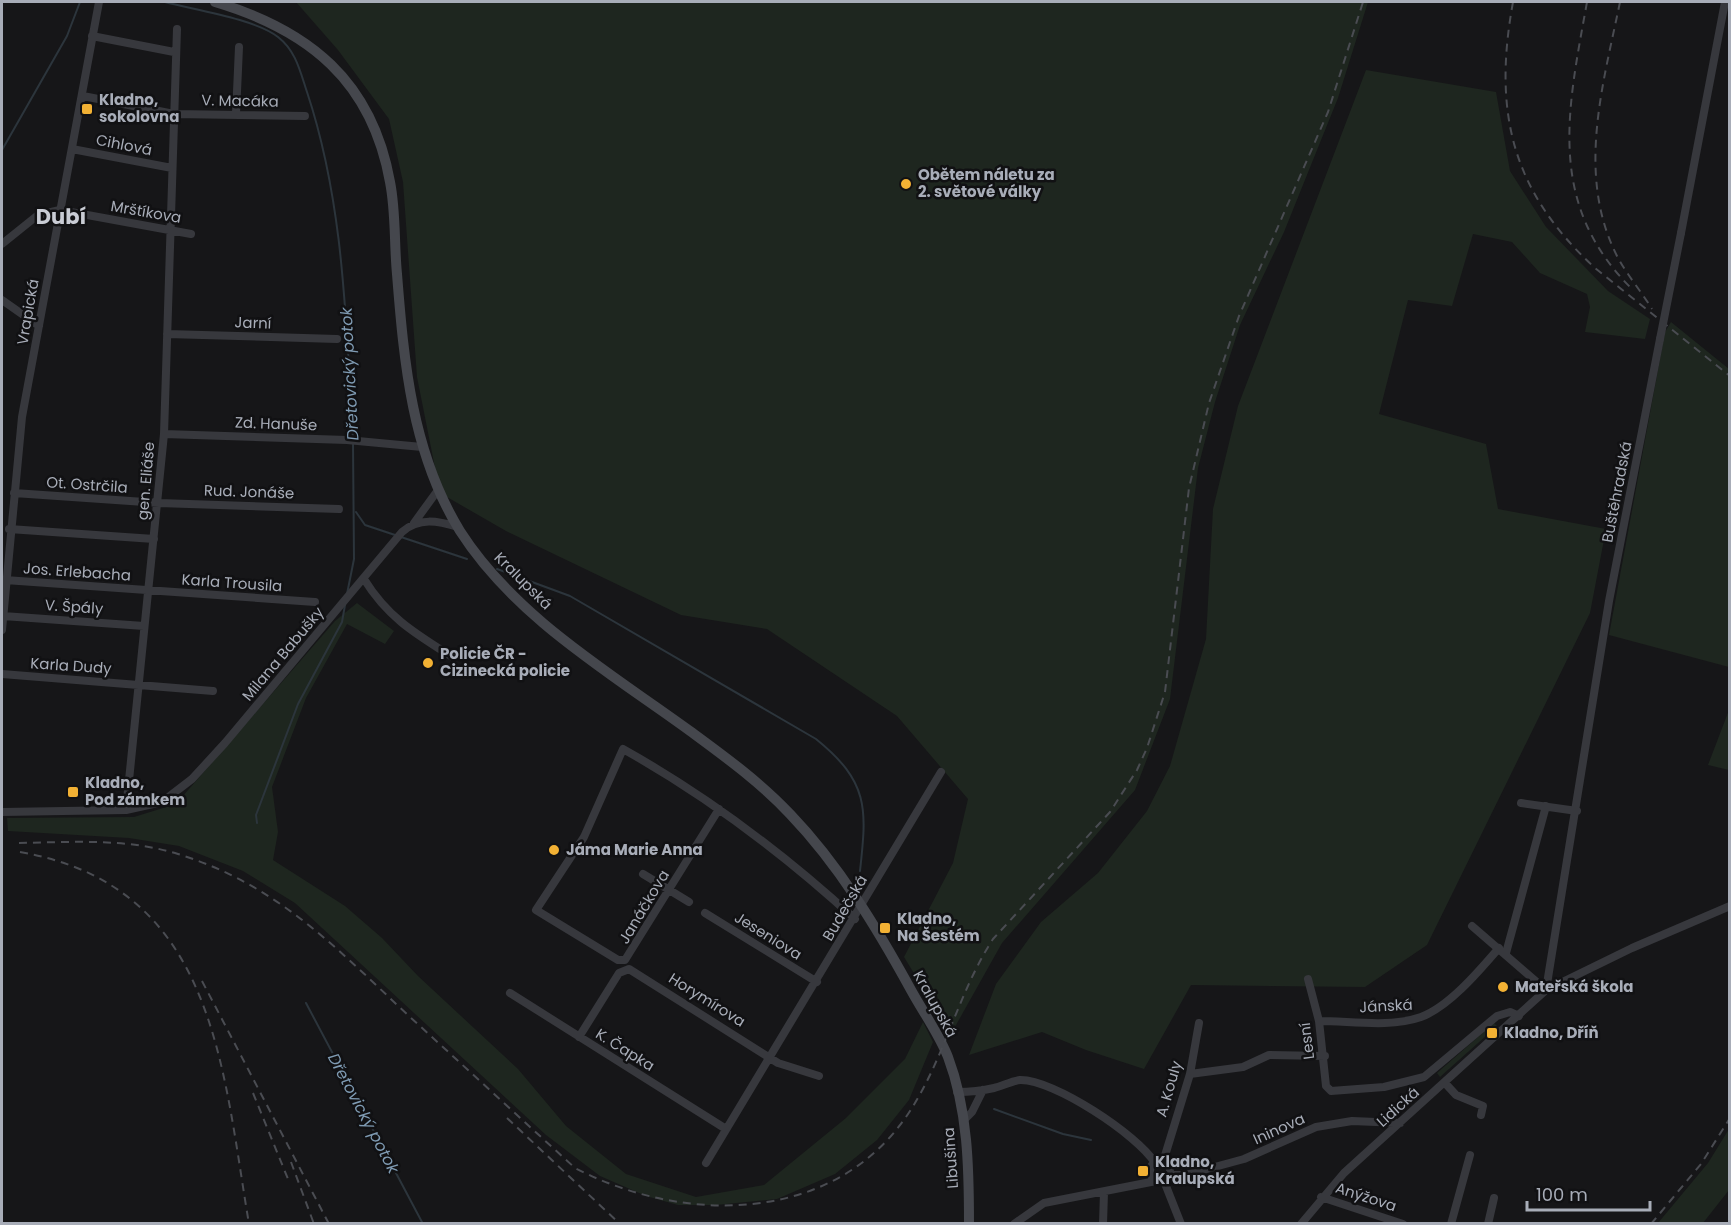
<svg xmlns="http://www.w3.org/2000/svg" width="1731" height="1225" font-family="Poppins,sans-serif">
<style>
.green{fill:#1e261f}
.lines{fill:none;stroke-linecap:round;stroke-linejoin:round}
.stream{stroke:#2c353c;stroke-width:2}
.street{stroke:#37383d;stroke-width:8}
.secondary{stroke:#45474d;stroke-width:10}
.rail{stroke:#4a4c52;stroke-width:2;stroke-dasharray:8 6;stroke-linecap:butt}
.street-bridge{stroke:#37383d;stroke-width:8}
.poi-dot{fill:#f2b134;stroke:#111113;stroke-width:2}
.labels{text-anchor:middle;stroke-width:5;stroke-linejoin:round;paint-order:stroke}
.poi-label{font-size:15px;font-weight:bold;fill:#a8adb8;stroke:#111113;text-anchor:start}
.street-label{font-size:15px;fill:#a8adb8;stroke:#111113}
.water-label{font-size:16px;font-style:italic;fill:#7f9bb3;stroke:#111113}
.district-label{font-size:21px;font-weight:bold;fill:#c9ccd4;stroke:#111113}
</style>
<rect width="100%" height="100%" fill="#161618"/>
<!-- green -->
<path class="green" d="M296 2H1368L1338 98 1284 232 1240 325 1215 402 1198 468 1170 699 1135 790 1002 943 951 1034 904 957 953 863 968 799 897 716 767 629 681 615 506 531 440 493 417 377 403 182 389 119 338 50Z
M1366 70 1496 92 1510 171 1546 227 1608 291 1650 319 1645 339 1585 332 1590 307 1587 294 1540 273 1512 242 1473 234 1452 306 1408 300 1379 414 1486 444 1498 509 1606 529 1590 613 1427 945 1365 987 1191 985 1144 1069 1086 1050 1042 1032 969 1055 996 984 1041 922 1098 873 1147 811 1170 766 1206 639 1213 509 1238 406Z
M1671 322 1729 369V667L1609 635 1665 332Z
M357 603 394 631 385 644 347 624 306 698 272 787 278 832 273 860 345 906 382 938 418 976 518 1069 566 1126 626 1174 696 1197 764 1185 846 1118 905 1059 923 1022 933 1042 909 1100 877 1140 835 1174 777 1199 716 1205H678L646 1196 600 1176 546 1135 295 903 243 871 179 846 129 838 8 831 7 818 134 817 176 804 335 621Z
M1729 710V770L1708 765Z
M1494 1023 1497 1026 1440 1077 1437 1073Z
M1729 1129V1190L1703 1223H1658L1708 1163Z"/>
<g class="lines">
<!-- stream -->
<path class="stream" d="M165 2C195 10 255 19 278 37 296 51 300 71 307 92 344 203 346 322 353 438
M2 150 67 36 80 2
M356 512 365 525 467 559
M497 569 570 596 816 739C869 782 867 808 860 871
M347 594 354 559 353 444
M257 823 256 815 298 704 342 622 345 605
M306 1003 423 1224
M994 1109 1063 1134 1091 1140"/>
<!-- street -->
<path class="street" d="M92 36 174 52
M83 96 174 114 305 116
M236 114 239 47
M72 149 172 168
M1681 233 1725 2
M2 244 38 215 60 210 191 234
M2 300 39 326
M167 334 337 339
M164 434 347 440 422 447
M14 493 159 503 339 509
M414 523 438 490
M9 529 154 539
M364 579C388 618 416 634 454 658
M5 580 315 602
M3 616 144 626
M2 630 22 417 99 2
M2 674 213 691
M1521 803 1577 811
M719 809 625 960H618L536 910 584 837 623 749C707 796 784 854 855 919
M126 810 164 434 177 29
M2 812 126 810 162 802 192 779 225 743 402 532C419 517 438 521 458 527
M643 874 689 902
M705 913 817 982
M1472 926 1546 990
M1506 953 1546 806
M1308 979 1319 1021 1326 1086 1331 1091 1384 1087 1424 1077 1497 1016 1510 1012 1519 1016
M1546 990 1609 601 1660 339
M510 993 726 1129
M1319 1021C1351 1021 1390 1028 1421 1017 1449 1007 1480 970 1499 948
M579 1037 619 973 629 969 778 1063 819 1076
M1190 1074 1243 1067 1269 1055 1325 1056
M1445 1083 1456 1095 1483 1106 1481 1115
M957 1092C970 1092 981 1091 994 1088 1002 1086 1012 1081 1020 1080 1053 1079 1138 1135 1155 1163
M964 1120 972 1112 983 1090
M1150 1171a10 10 0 1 1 20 0a10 10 0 1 1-20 0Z
M1163 1162 1190 1074 1199 1023
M706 1163 941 772
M1170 1175H1185L1244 1159 1316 1127 1352 1121 1400 1123
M1164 1181 1181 1224
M1321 1197 1403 1224
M1014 1224 1044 1203 1156 1181
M1103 1224 1104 1192
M1301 1224 1344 1173 1546 990 1632 948 1730 906
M1451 1224 1470 1155
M1488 1224 1494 1198"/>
<!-- secondary -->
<path class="secondary" d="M215 2C309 30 372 81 390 182 396 212 394 243 397 274 404 363 412 453 460 531 515 617 609 672 690 731 724 756 760 782 790 814 839 865 877 928 911 990 923 1012 939 1034 948 1057 968 1110 969 1168 969 1224"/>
<!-- rail -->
<path class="rail" d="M1513 2C1493 111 1511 191 1595 268L1730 376
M1587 2C1568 108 1545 204 1633 290
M1620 2C1603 85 1576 175 1617 256 1627 275 1641 291 1652 309
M19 843C72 842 127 838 178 854 278 885 336 948 410 1017 465 1067 520 1118 575 1168 684 1225 836 1225 910 1111 945 1057 958 993 993 939L1110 812 1137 770 1147 748 1165 692 1189 488 1209 403 1239 316 1328 112 1363 2
M20 852C215 886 222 1065 249 1224
M202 981 329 1224
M253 1093 288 1179
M507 1118 620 1224
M291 1162 314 1224
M1651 1224 1701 1164 1730 1118"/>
<!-- street-bridge -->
<path class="street-bridge" d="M1660 339 1681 233"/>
</g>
<!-- markers -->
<g class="poi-dot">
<rect x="81" y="103" width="12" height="12" rx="3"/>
<circle cx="906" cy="184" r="6"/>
<circle cx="428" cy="663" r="6"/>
<rect x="67" y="786" width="12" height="12" rx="3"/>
<circle cx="554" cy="850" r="6"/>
<rect x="879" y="922" width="12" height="12" rx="3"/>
<circle cx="1503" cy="987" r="6"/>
<rect x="1486" y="1027" width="12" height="12" rx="3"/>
<rect x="1137" y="1165" width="12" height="12" rx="3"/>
</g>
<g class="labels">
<!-- poi labels -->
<g class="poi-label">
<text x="99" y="105">Kladno,<tspan x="99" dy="17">sokolovna</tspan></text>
<text x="918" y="180">Obětem náletu za<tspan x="918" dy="17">2. světové války</tspan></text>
<text x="440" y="659">Policie ČR -<tspan x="440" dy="17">Cizinecká policie</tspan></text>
<text x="85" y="788">Kladno,<tspan x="85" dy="17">Pod zámkem</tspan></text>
<text x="566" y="855">Jáma Marie Anna</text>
<text x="897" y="924">Kladno,<tspan x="897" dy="17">Na Šestém</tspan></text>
<text x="1515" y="992">Mateřská škola</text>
<text x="1504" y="1038">Kladno, Dříň</text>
<text x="1155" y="1167">Kladno,<tspan x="1155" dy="17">Kralupská</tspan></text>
</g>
<!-- street labels -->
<g class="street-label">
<text transform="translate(240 101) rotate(1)" y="5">V. Macáka</text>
<text transform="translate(124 145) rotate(11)" y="5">Cihlová</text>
<text transform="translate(146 212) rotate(10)" y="5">Mrštíkova</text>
<text transform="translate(28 312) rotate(-80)" y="5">Vrapická</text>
<text transform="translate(253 323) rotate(2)" y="5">Jarní</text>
<text transform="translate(276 424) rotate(2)" y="5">Zd. Hanuše</text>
<text transform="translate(146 481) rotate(-85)" y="5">gen. Eliáše</text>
<text transform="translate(87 485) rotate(4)" y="5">Ot. Ostrčila</text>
<text transform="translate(249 492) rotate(2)" y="5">Rud. Jonáše</text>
<text transform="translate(1617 492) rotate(-79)" y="5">Buštěhradská</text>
<text transform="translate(77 572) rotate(4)" y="5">Jos. Erlebacha</text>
<text transform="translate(523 581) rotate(45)" y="5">Kralupská</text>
<text transform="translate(232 583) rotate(4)" y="5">Karla Trousila</text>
<text transform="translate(74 607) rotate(4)" y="5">V. Špály</text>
<text transform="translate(283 654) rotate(-50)" y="5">Milana Babušky</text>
<text transform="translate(71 666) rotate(4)" y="5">Karla Dudy</text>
<text transform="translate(644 907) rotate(-59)" y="5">Janáčkova</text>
<text transform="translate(845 908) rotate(-60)" y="5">Budečská</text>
<text transform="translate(768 936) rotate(32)" y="5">Jeseniova</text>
<text transform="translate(707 1000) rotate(32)" y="5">Horymírova</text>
<text transform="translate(935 1004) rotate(61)" y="5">Kralupská</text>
<text transform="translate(1386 1006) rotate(-3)" y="5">Jánská</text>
<text transform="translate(1307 1041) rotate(-97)" y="5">Lesní</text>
<text transform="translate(625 1050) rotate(32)" y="5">K. Čapka</text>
<text transform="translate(1169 1089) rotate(-74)" y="5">A. Kouly</text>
<text transform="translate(1398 1107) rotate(-42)" y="5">Lidická</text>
<text transform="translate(1279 1129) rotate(-24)" y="5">Ininova</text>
<text transform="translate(951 1158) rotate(-94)" y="5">Libušina</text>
<text transform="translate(1366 1197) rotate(18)" y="5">Anýžova</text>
</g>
<!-- water labels -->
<g class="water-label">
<text transform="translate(349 374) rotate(-93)" y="6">Dřetovický potok</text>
<text transform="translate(364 1113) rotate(62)" y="6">Dřetovický potok</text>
</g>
<!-- district labels -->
<g class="district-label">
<text x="61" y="224">Dubí</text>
</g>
</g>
<!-- border -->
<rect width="1731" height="1225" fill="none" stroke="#a8adb8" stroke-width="6"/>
<!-- scale -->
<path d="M1527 1201v9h123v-9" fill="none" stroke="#a8adb8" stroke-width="3"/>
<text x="1536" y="1201" font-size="18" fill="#a8adb8" stroke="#111113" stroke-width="4.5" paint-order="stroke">100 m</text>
</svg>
